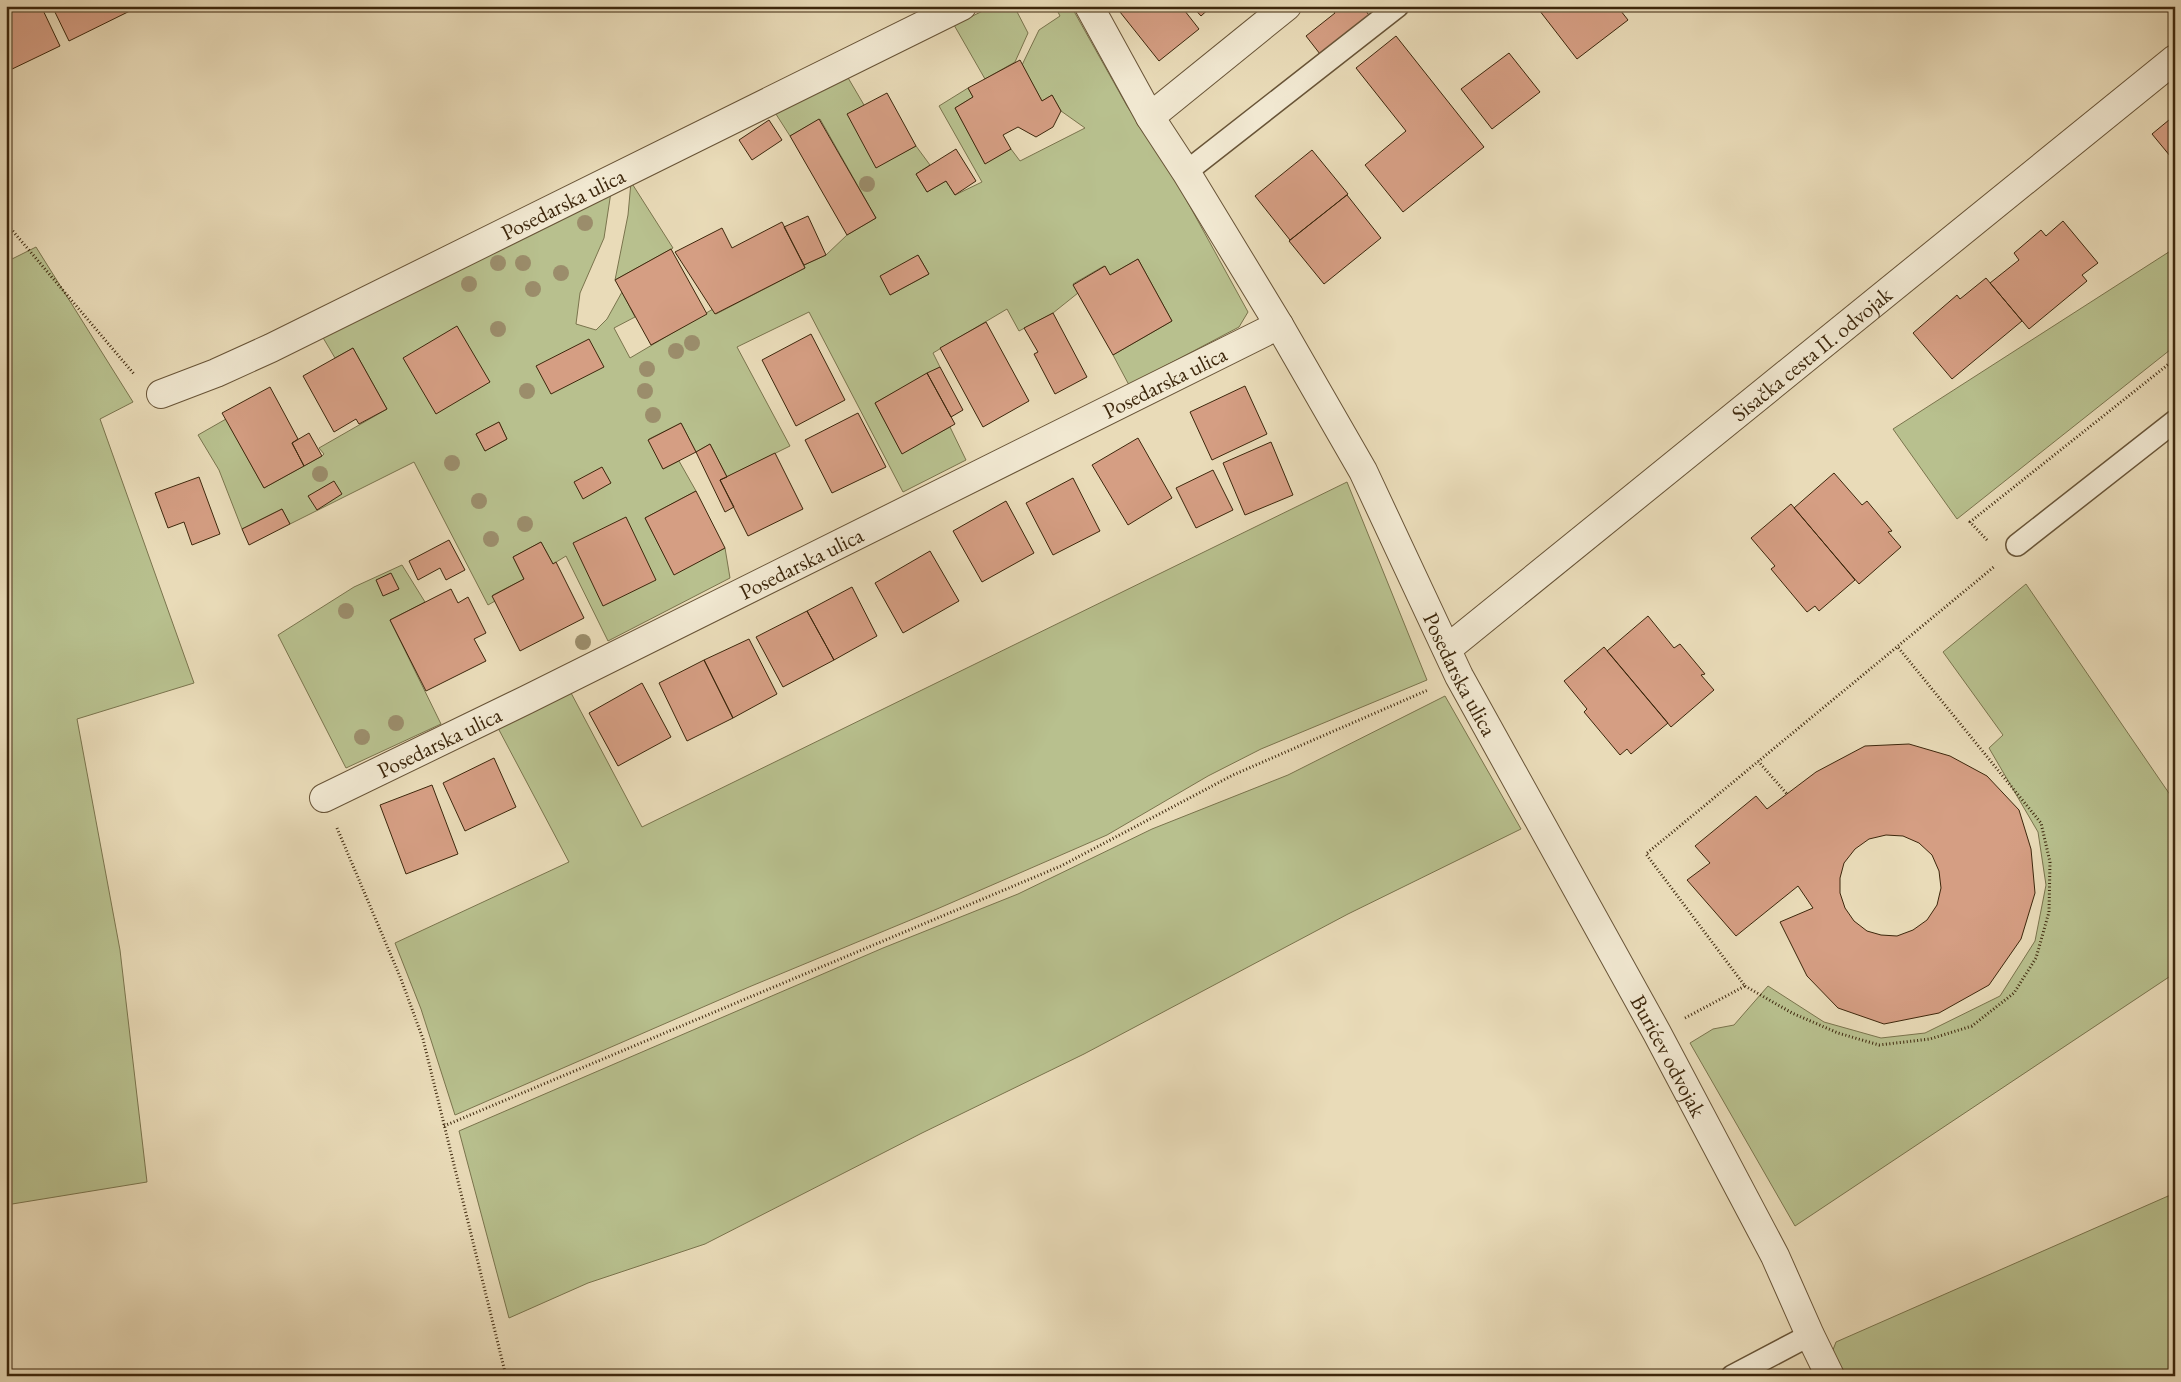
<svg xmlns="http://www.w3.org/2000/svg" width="2181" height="1382" font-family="'EB Garamond',serif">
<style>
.green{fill:#b8c08e;stroke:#7a744d;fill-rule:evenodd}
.building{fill:#d59e83;stroke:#3d270c;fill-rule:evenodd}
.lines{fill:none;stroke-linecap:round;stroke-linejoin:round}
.lane-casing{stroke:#685437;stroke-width:24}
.street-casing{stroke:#685437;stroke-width:30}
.path{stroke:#3d270c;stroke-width:3;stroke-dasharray:1 2.5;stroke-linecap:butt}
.lane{stroke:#f1e8d1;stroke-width:21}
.street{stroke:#f1e8d1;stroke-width:28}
.tree{fill:#9b8d6b}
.labels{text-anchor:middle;stroke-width:4;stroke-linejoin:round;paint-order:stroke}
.street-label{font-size:22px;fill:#3d270c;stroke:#f1e8d1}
</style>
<rect width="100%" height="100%" fill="#e9dbb8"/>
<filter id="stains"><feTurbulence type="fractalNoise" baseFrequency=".004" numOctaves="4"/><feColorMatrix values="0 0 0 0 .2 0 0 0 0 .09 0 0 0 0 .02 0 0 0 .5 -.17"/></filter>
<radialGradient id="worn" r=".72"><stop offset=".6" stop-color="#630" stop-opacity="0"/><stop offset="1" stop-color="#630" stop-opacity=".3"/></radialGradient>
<!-- green -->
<path class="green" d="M993 6H1014L1028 33 1015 62 985 79 954 25Z
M1055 6H1071L1127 106 1176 181 1248 312 1239 327 1129 385 1113 355 1172 321 1138 259 1110 275 1104 266 1073 284 1078 293 1053 313 1019 331 1007 309 933 353 940 367 875 403 902 453 950 427 966 460 903 492 809 312 737 347 790 446 727 477 710 444 696 452 681 423 649 439 663 469 679 461 696 491 645 518 674 574 725 548 730 578 608 641 566 556 553 564 541 542 513 557 524 579 493 595 495 601 488 605 414 462 290 524 282 509 242 529 219 470 198 435 226 419 264 488 322 456 324 454 319 448 387 409 353 348 335 358 322 336 611 192 604 238 580 293 576 324 596 330 607 319 622 292 635 317 614 328 630 358 713 309 716 314 805 268 804 265 826 255 847 235 876 218 820 119 790 136 774 111 847 76 864 105 876 167 916 146 930 165 916 174 927 192 946 181 955 195 982 182 939 106 968 88 973 97 955 108 985 163 1011 149 1020 161 1085 128 1061 111 1052 95 1042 101 1022 65 1039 30 1060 16ZM918 255 929 274 890 295ZM499 422 507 439 485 451 476 434Z
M631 182 673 248 615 280 628 215Z
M36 247 133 402 100 419 194 683 77 719 120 950 147 1182 6 1205V262Z
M2175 248V346L1957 519 1893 429Z
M1347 482 1427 680 1261 749 1208 776 1107 835 937 909 749 987 455 1115 421 1009 395 943 569 862 498 728 570 691 642 827Z
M402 565 425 602 390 620 441 724 346 768 278 635 354 587Z
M2026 584 2175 802V973L1795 1226 1690 1043 1713 1029 1734 1025 1768 986 1824 1022 1881 1038 1925 1033 2000 996 2035 941 2046 885 2038 832 1989 748 2003 735 1943 652Z
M1445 696 1521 829 1348 914 1084 1054 922 1133 705 1244 588 1283 509 1318 459 1131 883 948 1018 894 1152 829 1288 775Z
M2175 1193V1376H1823L1836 1342Z"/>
<!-- building -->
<path class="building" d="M10 6H41L60 46 8 71 6 8Z
M52 6H140L69 41Z
M1127 6H1181L1199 29 1159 61 1120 12Z
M1192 6H1212L1201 16Z
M1330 6H1362L1369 15 1320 54 1306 36 1335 13Z
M1536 6H1617L1628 20 1577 59Z
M1396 36 1484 147 1403 212 1365 165 1406 131 1356 68Z
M1509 53 1540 92 1492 129 1461 89Z
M1020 60 1042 101 1052 95 1061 111 1053 127 1036 137 1018 127 1003 135 1011 149 985 164 955 108 973 97 968 88Z
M887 93 916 146 876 168 847 114Z
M2175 115V162L2152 134Z
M819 119 876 218 847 235 790 136Z
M769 120 782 140 752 160 739 140Z
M956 149 976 181 955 195 946 181 927 192 916 174Z
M1312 150 1348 194 1290 240 1255 196Z
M1347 195 1381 238 1324 284 1289 241Z
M808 216 826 255 804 265 784 227Z
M2063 221 2098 263 2082 275 2087 281 2029 329 1990 283 2019 260 2014 253 2041 230 2046 236Z
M782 222 805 268 715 314 675 252 722 228 732 248Z
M671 249 707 314 651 345 615 280Z
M918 255 929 274 890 295 880 276Z
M1138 259 1172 321 1113 355 1073 285 1105 266 1110 275Z
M1986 278 2022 321 1952 379 1913 333 1957 295 1960 299Z
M1053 313 1087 377 1055 394 1034 354 1038 352 1024 328Z
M986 322 1029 401 983 427 940 348Z
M457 326 490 382 436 414 403 358Z
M811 334 845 400 796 426 762 360Z
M589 339 604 367 551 394 536 366Z
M353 348 387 409 359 424 356 419 334 432 303 376Z
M940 367 963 410 951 417 927 373Z
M927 373 955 424 902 454 875 403Z
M1245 386 1267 434 1212 460 1190 412Z
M270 387 298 439 292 443 304 466 264 488 222 413Z
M858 413 886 467 832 493 805 440Z
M499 422 507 439 485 451 476 434Z
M681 423 696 452 663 469 648 440Z
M309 433 322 456 304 466 292 443Z
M1138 438 1172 498 1128 525 1092 465Z
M1271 442 1293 495 1245 515 1223 463Z
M710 444 727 477 720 480 734 507 725 512 696 452Z
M775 453 803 509 748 536 720 480Z
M602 467 611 483 583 499 574 482Z
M1213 470 1233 510 1196 528 1176 488Z
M1834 473 1862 505 1867 501 1892 531 1888 532 1901 547 1859 584 1794 508Z
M199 477 220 534 192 545 184 522 168 528 155 493Z
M1073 478 1100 531 1053 555 1026 503Z
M334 481 342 494 317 510 308 496Z
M696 491 725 548 674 575 645 518Z
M1006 501 1034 553 982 582 953 531Z
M1791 504 1855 580 1819 611 1815 606 1807 612 1771 569 1775 566 1751 538Z
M282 509 290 524 249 545 242 529Z
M626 517 656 580 603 606 573 543Z
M449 540 465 570 446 580 440 568 418 580 409 561Z
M541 542 553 564 556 562 584 618 520 651 492 596 524 579 513 557Z
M930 551 959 601 903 633 875 583Z
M391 573 399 589 383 596 376 580Z
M852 587 877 636 834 660 807 611Z
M451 589 458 603 468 597 486 633 474 639 486 661 426 691 390 620Z
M807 611 834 660 783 687 756 637Z
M1648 616 1674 648 1680 644 1705 674 1701 675 1714 690 1671 727 1607 651Z
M749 639 777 694 733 718 704 660Z
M1604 647 1668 723 1631 754 1627 749 1620 755 1584 712 1587 709 1564 681Z
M704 660 733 718 687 741 659 683Z
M642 683 671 737 618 766 589 713Z
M1909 744 1950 756 1987 776 2019 810 2031 849 2035 893 2021 939 1989 985 1939 1013 1884 1024 1838 1008 1807 976 1780 922 1813 908 1798 886 1736 936 1687 880 1710 863 1695 846 1756 796 1767 809 1816 772 1865 746ZM1886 835 1903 836 1919 843 1932 855 1939 871 1941 888 1937 905 1927 920 1913 930 1897 936 1881 935 1867 931 1854 921 1845 908 1840 893V878L1844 863 1855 849 1869 839Z
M494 758 516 807 465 831 443 783Z
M432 785 458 854 406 874 380 805Z"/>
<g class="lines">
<defs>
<path id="lane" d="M1186 172 1398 6
M2017 545 2175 421
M1732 1376 1810 1335"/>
<g id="street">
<path id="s1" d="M1089 6 1150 117 1186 172 1279 325 1363 471 1459 676 1657 1033 1775 1256 1810 1335 1830 1376"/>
<path d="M1150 117 1287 6"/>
<path id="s2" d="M161 394 216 373 271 348 962 6"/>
<path id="s3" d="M1447 649 2175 59"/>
<path id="s4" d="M324 798 526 700 1279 325"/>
</g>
</defs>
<!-- lane casing -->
<use href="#lane" class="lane-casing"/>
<!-- street casing -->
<use href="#street" class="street-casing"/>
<!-- path -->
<path class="path" d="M6 223 134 374
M1987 540 1970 522 2175 359
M1758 761 1787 794
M337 828 401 979 423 1039 506 1376
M1745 986 1792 1013 1838 1033 1879 1045 1930 1039 1972 1026 2014 993 2036 958 2049 912 2050 862 2041 823 1897 646
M1685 1018 1745 986 1646 854 1995 566
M444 1126 1061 866 1233 775 1428 690"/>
<!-- lane -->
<use href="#lane" class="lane"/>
<!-- street -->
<use href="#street" class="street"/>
</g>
<!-- trees -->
<g class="tree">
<circle cx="867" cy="184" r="8"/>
<circle cx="585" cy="223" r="8"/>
<circle cx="498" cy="263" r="8"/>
<circle cx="523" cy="263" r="8"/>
<circle cx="561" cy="273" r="8"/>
<circle cx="469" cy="284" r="8"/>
<circle cx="533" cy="289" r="8"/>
<circle cx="498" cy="329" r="8"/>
<circle cx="692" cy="343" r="8"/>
<circle cx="676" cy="351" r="8"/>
<circle cx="647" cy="369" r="8"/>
<circle cx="527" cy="391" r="8"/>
<circle cx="645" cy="391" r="8"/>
<circle cx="653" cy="415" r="8"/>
<circle cx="452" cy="463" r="8"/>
<circle cx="320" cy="474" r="8"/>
<circle cx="479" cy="501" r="8"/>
<circle cx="525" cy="524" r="8"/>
<circle cx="491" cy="539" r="8"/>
<circle cx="346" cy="611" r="8"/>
<circle cx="583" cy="642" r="8"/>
<circle cx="396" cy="723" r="8"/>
<circle cx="362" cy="737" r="8"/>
</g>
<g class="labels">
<!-- street labels -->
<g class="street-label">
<text dy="8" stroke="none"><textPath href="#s2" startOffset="445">Posedarska ulica</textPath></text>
<text dy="8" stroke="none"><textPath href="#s3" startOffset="469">Sisačka cesta II. odvojak</textPath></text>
<text dy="8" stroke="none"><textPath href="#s4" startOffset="938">Posedarska ulica</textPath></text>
<text dy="8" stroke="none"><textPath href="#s4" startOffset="532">Posedarska ulica</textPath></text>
<text dy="8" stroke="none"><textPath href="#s1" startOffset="765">Posedarska ulica</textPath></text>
<text dy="8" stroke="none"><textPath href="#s4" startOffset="128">Posedarska ulica</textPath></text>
<text dy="8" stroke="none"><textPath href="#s1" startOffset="1200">Burićev odvojak</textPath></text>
</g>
</g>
<!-- margin -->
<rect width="2181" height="1382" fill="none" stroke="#e9dbb8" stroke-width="25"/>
<rect x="8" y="8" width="2166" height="1367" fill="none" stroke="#3d270c" stroke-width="2.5"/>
<rect x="12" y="12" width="2156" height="1357" fill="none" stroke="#3d270c"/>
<rect width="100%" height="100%" filter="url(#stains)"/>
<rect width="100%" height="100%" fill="url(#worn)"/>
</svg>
